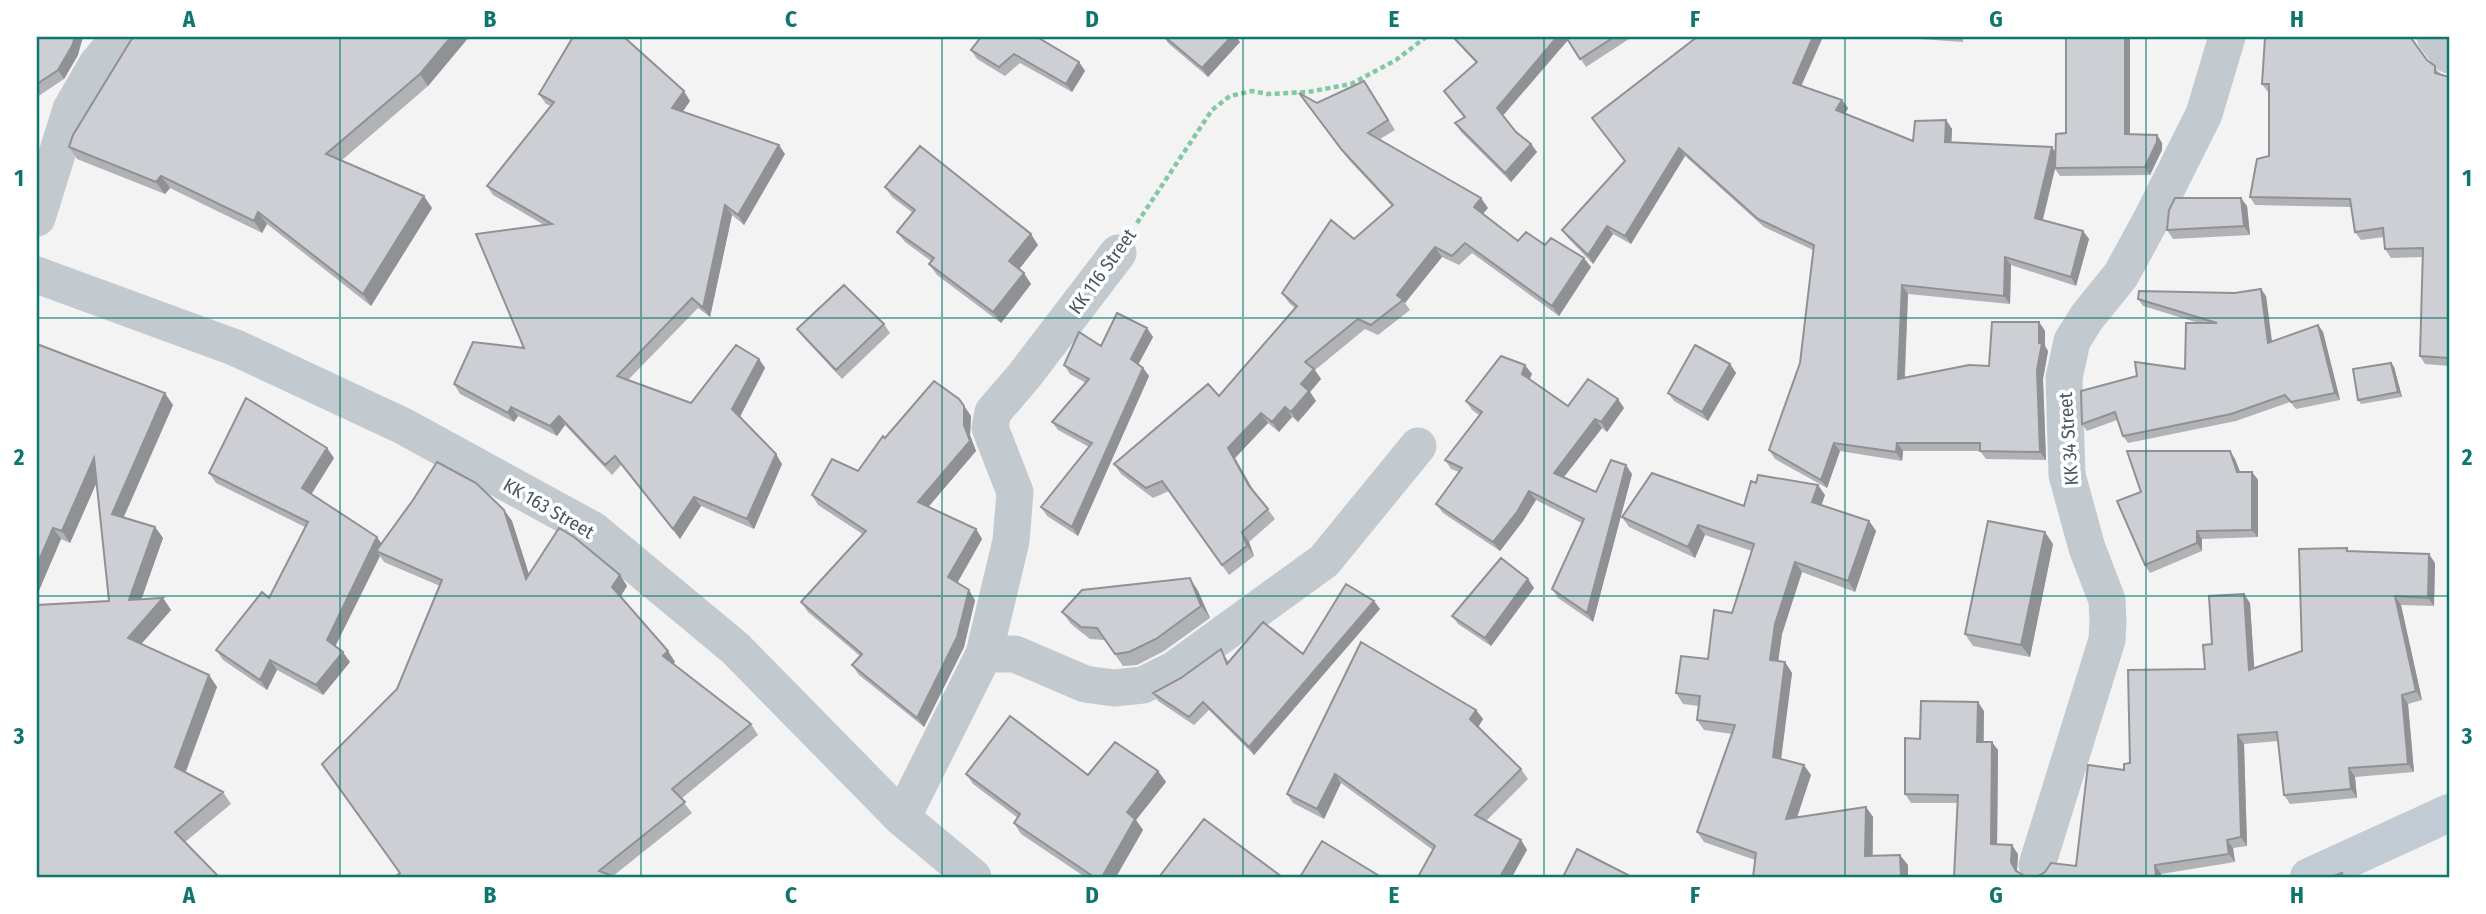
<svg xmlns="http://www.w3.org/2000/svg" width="2486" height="914" font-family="'Fira Sans Condensed',sans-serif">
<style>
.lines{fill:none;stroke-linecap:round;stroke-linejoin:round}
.path{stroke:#80c9a2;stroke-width:4.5;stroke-dasharray:5 3.5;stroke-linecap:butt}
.minor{stroke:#c2cad0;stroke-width:37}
.secondary{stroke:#c2cbd4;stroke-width:38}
.wall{fill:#b0b2b6}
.shaded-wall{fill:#909194}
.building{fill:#cdcfd4;stroke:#909194;stroke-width:2}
.grid{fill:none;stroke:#0f766e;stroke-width:2;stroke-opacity:0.55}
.labels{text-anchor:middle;stroke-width:7;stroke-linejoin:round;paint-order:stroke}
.street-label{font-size:19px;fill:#4b565f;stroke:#fff}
.neatline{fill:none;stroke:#0f766e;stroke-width:2.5}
.grid-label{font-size:23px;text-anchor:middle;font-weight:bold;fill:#0f766e}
</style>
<rect width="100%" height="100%" fill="#f4f3f3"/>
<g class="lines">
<!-- path -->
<path class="path" d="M1137 223 1212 110 1230 96 1252 91 1268 94 1308 92 1351 84 1396 60 1426 37"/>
<!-- minor -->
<path class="minor" d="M2435 37 2449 55
M37 218 71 109 97 64 120 37
M37 275 236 348 403 426 593 530 735 648 902 818 973 877
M984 654H1015L1085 684 1114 688 1143 685 1175 669 1324 561 1418 446
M902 818 984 654 1011 541 1015 492 990 428 993 412 1024 376 1118 253
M2037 865 2107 640 2108 621 2107 600 2087 548 2067 475 2064 378 2072 341 2087 317 2121 275 2152 218 2204 114 2227 37"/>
<!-- secondary -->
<path class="secondary" d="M2309 877 2449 813"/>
</g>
<!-- wall -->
<path class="wall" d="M37 37 78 55 64 79 37 97Z
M134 37H469L428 86 341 161 432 208 371 306 267 224 262 233 170 188 165 194 77 159 69 147Z
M1164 37H1236L1240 42 1208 77 1168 43Z
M1452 37H1632L1586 67 1568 40 1503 116 1516 132 1531 144 1537 152 1511 182 1461 132 1455 123 1464 117 1444 91 1476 63Z
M1904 37H1963V42L1905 38Z
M2066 37H2128L2130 40V135H2157L2162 143V150L2150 175 2060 176 2055 169 2043 220 2083 231 2089 239 2076 286 2011 265 2010 304 1908 294 1905 378 1989 366 2039 322 2045 331V346L2048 351 2043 379 2046 460 1986 459 1980 451H1903L1902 461 1840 451 1827 488 1775 459 1769 450 1800 363 1813 250 1764 227 1685 156 1631 244 1613 234 1593 264 1568 238 1562 230 1625 161 1801 85 1848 108 1845 114 1913 141 1946 120 1952 129 1951 143 2055 151 2066 133Z
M971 50 1079 62 1085 71 1072 92 1020 63 1005 76 977 59Z
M2427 60 2441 74 2449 77V366L2425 364 2420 356 2423 257 2391 258 2385 249 2384 237 2361 240 2355 232 2351 207 2255 205 2250 197 2269 156V92H2268L2262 84Z
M1371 91 1395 130 1380 139 1488 208 1483 214 1518 241 1545 245 1591 267 1559 316 1472 253 1459 265 1442 257 1405 303 1410 310 1378 335 1365 329 1315 370 1321 379 1310 392 1316 401 1298 422 1292 417 1279 432 1268 423 1235 458 1254 491 1275 519 1249 542 1254 556 1229 575 1169 491 1153 498 1121 474 1114 464 1219 396 1295 308 1289 303 1282 293 1354 239 1392 206 1349 160 1306 103H1317Z
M539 94 690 101 683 111 785 154 744 225 732 215 710 317 698 308 628 380 691 403 759 359 765 368 740 417 782 464 754 529 701 506 680 539 621 465 612 475 565 425 557 436 518 416 514 422 460 394 454 384 524 348 544 225 493 195 487 186 551 106 546 104Z
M885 187 1038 245 1019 269 1031 284 1001 323 937 275 929 264 931 261 905 242 897 232 913 213 892 197Z
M2247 206 2250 235 2173 239 2167 230Z
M2266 296 2272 342 2318 325 2323 332 2340 400 2296 409 2290 402 2236 421 2128 443 2123 436 2117 420 2087 431 2082 424 2185 369 2199 323 2143 306 2138 299Z
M884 324 890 333 842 379 803 337 797 329Z
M1147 328 1153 337 1138 364 1143 368 1149 376 1078 536 1047 516 1041 507 1089 447 1058 430 1052 422 1086 383 1070 374 1064 365 1101 346Z
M37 344 173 405 124 517 155 527 163 538 141 599 163 598 171 610 141 644 209 675 217 687 186 772 223 792 231 804 185 842 37 877 109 601 97 482 70 543 61 539 37 595Z
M2391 363 2394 367 2402 397 2361 404 2358 400Z
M1730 364 1736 373 1708 421 1674 401 1668 393Z
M1532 374 1529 379 1568 406 1624 408 1607 432 1602 428 1564 477 1596 492 1632 474 1593 622 1558 598 1552 589 1582 523 1536 500 1523 521 1500 551 1443 513 1436 504 1459 472 1451 469 1445 460 1479 415 1472 410 1466 401Z
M959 399 971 416 970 435 976 451 928 507 976 529 982 539 957 583 975 600 964 647 924 727 859 675 852 665 860 656 808 612 801 602 864 535 818 505 812 495 858 471 885 438Z
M2230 451 2235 459 2240 472H2252L2258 480V537L2202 539V551L2150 573 2145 565 2141 492Z
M334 458 311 494 381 544 504 510 512 521 529 575H620L627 586 621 596 668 651 675 662 673 664 751 724 758 735 681 799 692 813 613 876 399 873 397 689 440 586 384 562 380 556 335 646 350 662 323 695 277 670 267 690 223 660 216 650 269 598 305 527 216 483 209 473Z
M1756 483 1825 495 1821 505 1869 521 1876 531 1855 592 1802 572 1782 634 1778 661 1785 662 1792 673 1781 759 1811 775 1797 818 1866 807 1873 817V856L1908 865 1755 860 1704 842 1697 832 1732 734 1704 730 1697 720 1699 706 1683 704 1676 693 1708 659 1732 613 1752 551 1705 535 1695 558 1629 527 1622 517 1744 506Z
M2053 544 2030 657 1973 646 1965 634Z
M2347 548 2348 551 2435 563 2434 606 2401 605 2422 700 2408 704 2414 772 2355 777 2357 798 2290 804 2284 795 2278 741 2244 744 2247 846 2233 848 2235 862 2161 874V877H1954L1958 803H1911L1905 794 1920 739 1984 711V742L1998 750 1997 845 2018 854 2017 870 2025 876 2036 877 2076 866 2124 770 2205 669 2212 644 2250 603 2254 668 2302 651Z
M1190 578 1198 591 1210 618 1164 651 1137 665 1123 666 1105 640 1090 639 1071 624 1062 612Z
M1528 579 1534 588 1491 646 1458 624 1452 616Z
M1374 601 1380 609 1254 755 1209 710 1194 725 1158 701 1153 693 1181 678 1221 649 1229 663 1303 654Z
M1476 710 1483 719 1478 727 1521 769 1528 779 1486 821 1521 840 1527 850H1433L1341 783 1324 819 1293 803 1287 794Z
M1158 771 1166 782 1136 820 1143 830 1116 877H1085L1021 834 1014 823 1018 818 973 784 966 774 1088 775Z"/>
<!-- shaded-wall -->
<path class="shaded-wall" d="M75 37H83L78 55 64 79 58 70Z
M451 37H469L428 86 420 74Z
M1231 37H1236L1240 42 1208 77 1202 68Z
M1557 37H1566L1568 40 1502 116 1497 108Z
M1813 37H1823L1799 91 1793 83Z
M2125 37H2128L2130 40V142L2125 134Z
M1079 62 1085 71 1072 92 1066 84Z
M684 91 690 101 679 117 672 108Z
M1842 100 1848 108 1842 119 1836 110Z
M1946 120 1952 129 1951 151 1945 142Z
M2157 135 2162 143V150L2150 175 2145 167Z
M1531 144 1537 152 1511 182 1505 173Z
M779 145 785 154 744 225 738 215Z
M2052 147 2058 156 2041 226 2035 218Z
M1679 148 1685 156 1631 244 1625 236Z
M161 176 170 188 165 194 156 182Z
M424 196 432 208 371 306 363 294Z
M1481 198 1488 208 1480 217 1474 207Z
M2241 198 2247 206 2250 235 2244 226Z
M725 205 732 215 710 317 703 308Z
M258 212 267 224 262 233 254 221Z
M1607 226 1613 234 1593 264 1588 255Z
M2083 231 2089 239 2076 286 2071 277Z
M1031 234 1038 245 1017 272 1009 261Z
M1435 247 1442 257 1405 303 1397 295Z
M2005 257 2011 265 2010 304 2004 296Z
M1584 258 1591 267 1559 316 1552 306Z
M1024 273 1031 284 1001 323 993 312Z
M1902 285 1908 294 1904 387 1898 379Z
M2261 289 2266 296 2273 350 2268 343Z
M2039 322 2045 331V346L2048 351 2043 379 2046 460 2040 452 2037 370Z
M2318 325 2323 332 2340 400 2335 393Z
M1147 328 1153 337 1137 367 1131 359Z
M759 359 765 368 739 418 732 409Z
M2391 363 2394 367 2402 397 2398 392Z
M1730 364 1736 373 1708 421 1702 412Z
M1525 365 1532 374 1528 383 1522 374Z
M1143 368 1149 376 1078 536 1072 527Z
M1314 369 1321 379 1310 392 1316 401 1298 422 1291 412 1301 384Z
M165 393 173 405 120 525 112 514Z
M1618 399 1624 408 1607 432 1601 422Z
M964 406 971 416 970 435 976 451 924 512 918 502Z
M511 407 518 416 514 422 508 413Z
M1285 407 1292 417 1279 432 1272 422Z
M1261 413 1268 423 1235 458 1256 496 1249 486 1228 448Z
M559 416 565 425 557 436 550 426Z
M1595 419 1602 428 1560 482 1554 473Z
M1834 443 1840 451 1827 488 1821 480Z
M1897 443 1903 451 1902 461 1896 452Z
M327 448 334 458 309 498 302 488Z
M2230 451 2235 459 2243 480 2237 472Z
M776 454 782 464 754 529 747 519Z
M94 458 102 470 70 543 62 531Z
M1626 465 1632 474 1593 622 1587 613Z
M2252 472 2258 480V537L2252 530Z
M1818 485 1825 495 1819 512 1812 502Z
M1529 491 1536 500 1523 521 1500 551 1493 542Z
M694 497 701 506 680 539 673 529Z
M504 510 512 521 534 590 526 579Z
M1869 521 1876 531 1855 592 1848 581Z
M1698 525 1705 535 1695 558 1688 547Z
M155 527 163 538 137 612 129 600Z
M53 528 61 539 37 595V565Z
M976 529 982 539 955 587 948 577Z
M2197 531 2202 539V551L2197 543Z
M1242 532 1249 542 1254 556 1247 546Z
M2045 532 2053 544 2030 657 2021 645Z
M377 537 384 547 376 551 380 556 334 649 327 640Z
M2429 554 2435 563 2434 606 2428 598Z
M1795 562 1802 572 1782 634 1777 670 1770 660 1775 624Z
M620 575 627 586 620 597 612 587Z
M1190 578 1198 591 1210 618 1201 606Z
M1528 579 1534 588 1491 646 1485 638Z
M969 590 975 600 964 647 924 727 917 718Z
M2244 594 2250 603 2255 679 2249 670Z
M2395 596 2401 605 2422 700 2416 691Z
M163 598 171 610 136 650 128 638Z
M1374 601 1380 609 1254 755 1249 747Z
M668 651 675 662 670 667 663 656Z
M343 652 350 662 323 695 316 685Z
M270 660 277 670 267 690 260 680Z
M1785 662 1792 673 1780 767 1773 757Z
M209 675 217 687 183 778 175 767Z
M2402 695 2408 704 2414 772 2408 764Z
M1978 702 1984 711 1983 750 1977 742Z
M1476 710 1483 719 1477 729 1470 719Z
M2238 735 2244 744 2247 846 2241 837Z
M1992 742 1998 750 1997 853 1991 844Z
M1804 765 1811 775 1793 829 1786 819Z
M2349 768 2355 777 2357 798 2351 789Z
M1158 771 1166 782 1136 820 1143 830 1116 877H1102L1127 812Z
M1335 774 1341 783 1324 819 1317 809Z
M1866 807 1873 817 1872 866 1865 856Z
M1521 840 1527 850 1512 877H1500Z
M2227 840 2233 848 2235 862 2229 854Z
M2012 845 2018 854 2017 870 2021 877 2011 862Z
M1900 855 1908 865V877H1901Z
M2155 865 2161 874V877H2156Z"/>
<!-- building -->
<path class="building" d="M37 37H75L72 46 58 70 37 84Z
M134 37H451L420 74 326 154 424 196 363 294 258 212 254 221 161 176 156 182 69 147 73 135 131 40Z
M573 37H624L684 91 672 108 779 145 738 215 725 205 703 308 692 298 617 376 691 403 736 345 759 359 732 409 776 454 747 519 694 497 673 529 615 456 605 465 559 416 550 426 511 407 508 413 454 384 473 342 524 348 476 234 552 224 487 186 554 102 539 94Z
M981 37H1037L1079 62 1066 84 1014 54 999 67 971 50Z
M1165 37H1231L1202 68Z
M1453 37H1557L1497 108 1516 132 1531 144 1505 173 1455 123 1465 117 1444 91 1477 62Z
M1566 37H1614L1580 59Z
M1697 37H1813L1793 83 1842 100 1836 110 1913 141 1915 121 1946 120 1945 142 2052 147 2035 218 2083 231 2071 277 2005 257 2004 296 1902 285 1898 379 1969 365 1989 366 1992 322H2039V343H2042L2037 370 2040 452 1980 451V443H1897L1896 452 1834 443 1821 480 1769 450 1800 363 1814 245 1758 219 1679 148 1625 236 1607 226 1588 255 1562 230 1625 161 1592 118Z
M2066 37H2125V134L2157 135V142L2145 167 2055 168 2056 134 2066 133Z
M2265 37 2411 38 2427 60 2435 66V73L2449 77V358L2420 356 2423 248 2385 249 2383 228 2355 232 2350 199 2250 197 2257 159 2269 156V84H2262Z
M1364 81 1388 120 1368 133 1481 198 1474 207 1518 241 1526 232 1545 245 1551 238 1584 258 1552 306 1465 243 1452 256 1435 247 1397 295 1403 300 1371 325 1358 319 1305 362 1314 369 1301 384 1309 391 1291 412 1285 407 1272 422 1261 413 1228 448 1249 486 1268 509 1242 532 1247 546 1222 565 1162 481 1146 488 1114 464 1208 384 1219 396 1297 306 1282 293 1331 220 1354 239 1393 205 1342 150 1299 93 1317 103Z
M920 146 1031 234 1009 261 1024 273 993 312 929 264 934 258 897 232 915 210 885 187Z
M2175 198H2241L2244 226 2167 230 2169 210Z
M844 285 884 324 836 370 797 329Z
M2261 289 2268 343 2318 325 2335 393 2291 402 2285 395 2231 414 2123 436 2115 412 2082 424 2081 391 2137 376 2135 362 2185 369 2186 323H2217L2138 299 2139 291 2235 293Z
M1117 313 1147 328 1131 359 1143 368 1072 527 1041 507 1092 443 1052 422 1089 379 1064 365 1079 332 1101 346Z
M37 344 165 393 112 514 155 527 129 600 163 598 128 638 209 675 175 767 223 792 175 832 219 877H37V605L109 601 94 458 62 531 53 528 37 565Z
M1695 345 1730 364 1702 412 1668 393Z
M1501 356 1525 365 1522 374 1568 406 1588 379 1618 399 1601 422 1595 419 1554 473 1596 492 1611 460 1626 465 1587 613 1552 589 1584 519 1529 491 1517 512 1493 542 1436 504 1462 468 1445 460 1482 412 1466 401Z
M2391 363 2398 392 2358 400 2353 369Z
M934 381 959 399 964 406V425L970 441 918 502 976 529 948 577 969 590 957 637 917 718 852 665 862 654 801 602 866 531 812 495 832 459 858 471 883 436 885 438Z
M246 398 327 448 302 488 377 537 327 640 343 652 316 685 270 660 260 680 216 650 262 592 269 598 308 522 209 473Z
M2127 451H2230L2237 472H2252V530L2197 531V543L2145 565 2117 501 2141 492Z
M437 462 476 483 504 510 526 579 559 528 574 537 620 575 612 587 668 651 663 656 751 724 672 789 685 802 599 871 615 877H395L400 873 322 764 397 689 442 580 376 551 413 500Z
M1652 473 1744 506 1751 481 1756 483 1758 475 1818 485 1812 502 1869 521 1848 581 1795 562 1775 624 1770 660 1785 662 1773 757 1804 765 1786 819 1866 807 1865 856 1900 855 1901 877H1753L1756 853 1697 832 1735 725 1697 720 1700 696 1676 693 1681 656 1708 659 1714 610 1732 613 1754 544 1698 525 1688 547 1622 517Z
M1988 521 2045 532 2021 645 1965 634Z
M2347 548V551L2429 554 2428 598 2395 596 2416 691 2402 695 2408 764 2349 768 2351 789 2284 795 2277 732 2238 735 2241 837 2227 840 2229 854 2155 865 2156 877H1954L1958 795 1905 794V738L1920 739 1921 701 1978 702 1977 742H1992L1991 844 2012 845 2011 862 2016 871 2025 876 2036 877 2045 872 2051 863 2076 866 2088 765 2124 770V764L2130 763 2128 670 2205 669 2203 645 2212 644 2209 596 2244 594 2249 670 2302 651 2299 549Z
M1501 558 1528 579 1485 638 1452 616Z
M1190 578 1201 606 1156 639 1129 652 1115 654 1097 628 1081 627 1062 612 1082 590Z
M1346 584 1374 601 1249 747 1203 702 1189 717 1153 693 1181 678 1221 649 1227 664 1263 622 1303 654Z
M1361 642 1476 710 1470 719 1521 769 1475 815 1521 840 1500 877H1418L1435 846 1335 774 1317 809 1287 794Z
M1010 716 1088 775 1115 742 1158 771 1127 812 1135 819 1102 877H1094L1014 823 1020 814 966 774Z
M1204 819 1282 877H1159Z
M1322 841 1381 877H1300Z
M1577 849 1628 875 1627 877H1563Z
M2342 873V877H2331Z"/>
<!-- grid -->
<path class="grid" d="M340 37V877M641 37V877M942 37V877M1243 37V877M1544 37V877M1845 37V877M2146 37V877M37 318H2449M37 596H2449"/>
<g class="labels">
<!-- street labels -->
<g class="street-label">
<text transform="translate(1102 271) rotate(-54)" y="7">KK 116 Street</text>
<text transform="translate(2068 439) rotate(-94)" y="7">KK 34 Street</text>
<text transform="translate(549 508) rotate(30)" y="7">KK 163 Street</text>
</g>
</g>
<!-- border -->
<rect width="2486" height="914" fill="none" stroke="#ffffff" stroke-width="77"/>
<rect x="38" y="38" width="2410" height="838" class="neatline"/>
<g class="grid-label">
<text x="189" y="27">A</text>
<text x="490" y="27">B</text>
<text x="791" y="27">C</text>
<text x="1092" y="27">D</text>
<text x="1394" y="27">E</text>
<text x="1695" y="27">F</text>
<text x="1996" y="27">G</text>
<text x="2297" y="27">H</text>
<text x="19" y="186">1</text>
<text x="2467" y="186">1</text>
<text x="19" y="465">2</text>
<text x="2467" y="465">2</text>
<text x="19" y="744">3</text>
<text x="2467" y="744">3</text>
<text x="189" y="903">A</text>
<text x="490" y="903">B</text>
<text x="791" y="903">C</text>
<text x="1092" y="903">D</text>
<text x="1394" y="903">E</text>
<text x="1695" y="903">F</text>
<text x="1996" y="903">G</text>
<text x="2297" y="903">H</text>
</g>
</svg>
